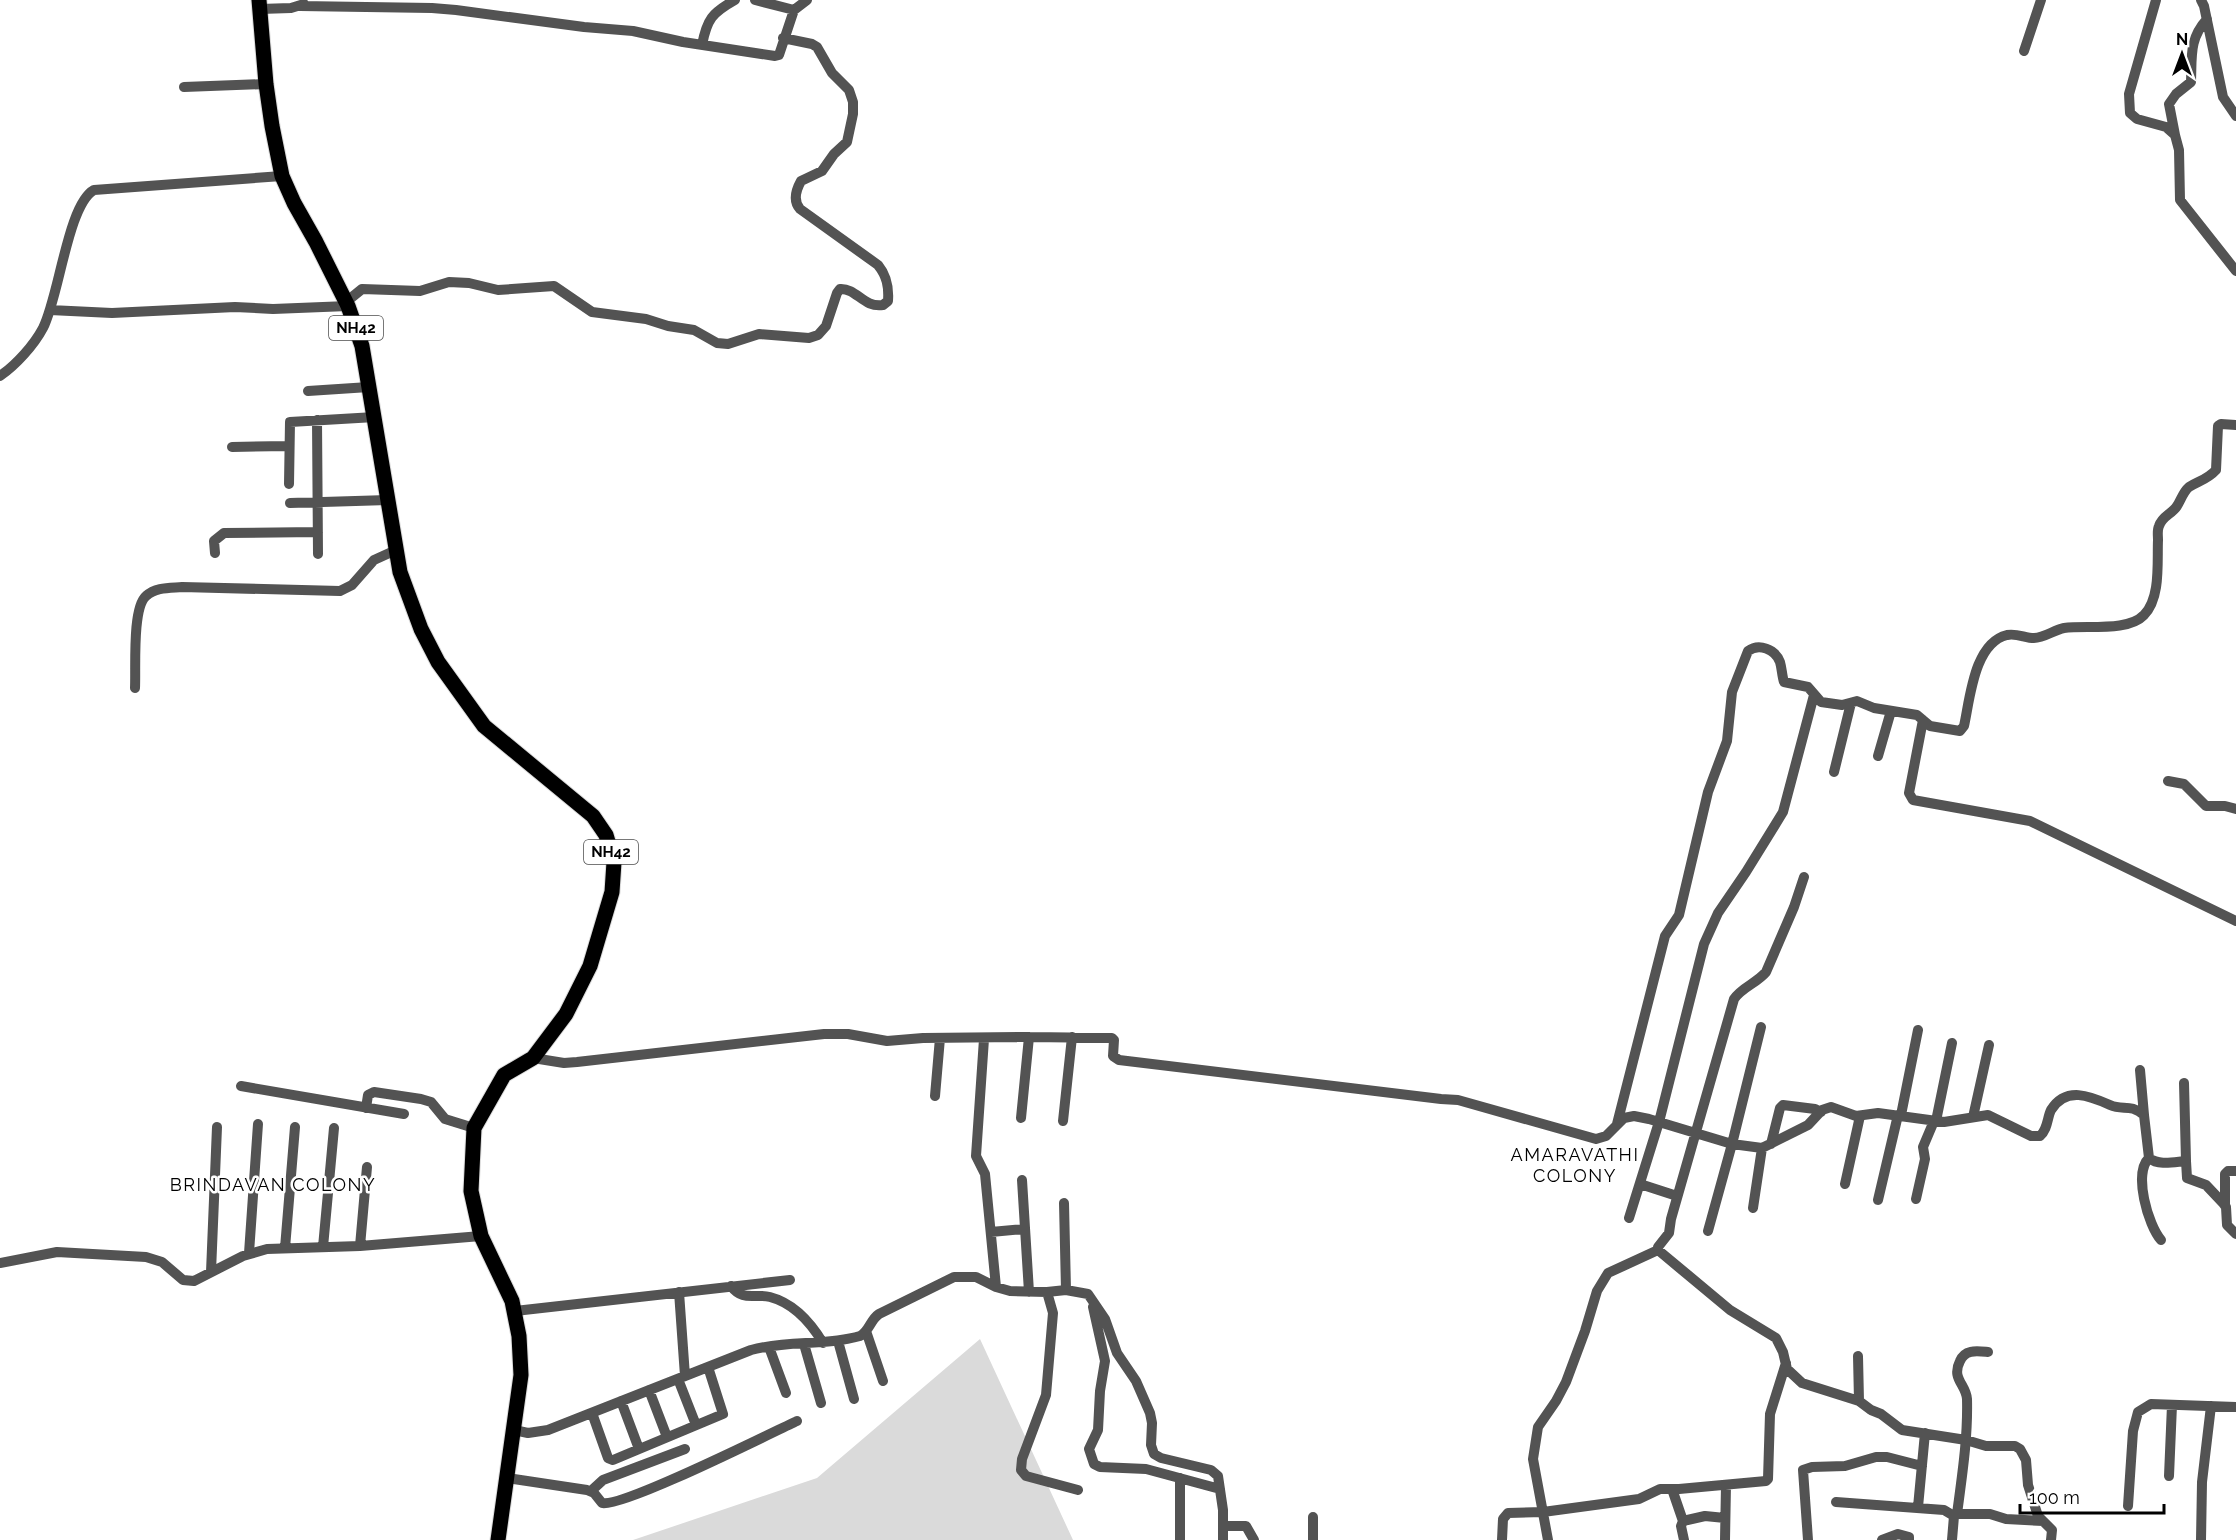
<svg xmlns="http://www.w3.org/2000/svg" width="2236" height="1540" font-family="Raleway,sans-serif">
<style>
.green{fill:#dadada}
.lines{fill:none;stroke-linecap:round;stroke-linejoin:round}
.highway-casing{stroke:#dbdbdb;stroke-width:17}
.minor{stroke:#535353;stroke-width:10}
.highway{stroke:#000;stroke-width:15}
.labels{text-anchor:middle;stroke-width:5;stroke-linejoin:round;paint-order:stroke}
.shield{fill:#fff;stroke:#4c4c4c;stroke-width:1.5}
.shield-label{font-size:15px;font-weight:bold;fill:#000}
.neighbourhood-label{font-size:18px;letter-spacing:1.5px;fill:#000;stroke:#fff}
</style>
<rect width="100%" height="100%" fill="#fff"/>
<!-- green -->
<path class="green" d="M980 1339 1073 1540H633L817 1478Z"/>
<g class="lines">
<defs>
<path id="highway" d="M259 0 266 84 272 126 282 176 294 203 316 242 348 306 362 346 400 572 421 629 438 662 484 726 593 816 606 835 614 862 612 892 590 966 566 1014 533 1058 504 1075 474 1128 471 1191 481 1236 512 1301 519 1336 521 1375 498 1540"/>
</defs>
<!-- highway casing -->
<use href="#highway" class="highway-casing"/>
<!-- minor -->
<path class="minor" d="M755 0 794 10
M2156 0 2129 94 2130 113 2137 119 2166 127 2175 135 2179 150 2180 200 2236 271
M2201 0 2204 6 2223 97 2236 116
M300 6 432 8 456 10 584 27 633 31 683 42 775 56 779 55 794 10 807 0
M260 9 291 8 304 4
M702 45C707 19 712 13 735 0
M2024 51 2041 0
M184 87 266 84
M2175 135 2169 104 2176 94 2191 82C2192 56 2189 39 2207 19
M346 302 362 289 420 291 449 282 469 283 498 290 554 286 592 312 646 319 668 326 694 330 717 343 728 344 759 334 809 338 818 335 826 326 837 293 840 289C857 288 863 308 883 305L888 301C889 287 887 276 878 265L800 209C793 201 796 190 801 181L822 171 834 154 847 142 853 114V102L849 90 832 73 817 47 812 44 783 38
M50 310 112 313 235 307 273 309 348 306
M0 376C16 365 34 345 43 328 59 297 68 204 94 190L282 176
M308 391 369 387
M317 420 318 554
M232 447 288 446
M289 484 290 422 375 417
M290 503 388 500
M215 553 214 541 224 533 318 532
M135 688C136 669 132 608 146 596 156 587 169 588 182 587L340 591 352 585 374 560 396 550
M1923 720 1909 793 1913 800 2030 821 2236 921
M1878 756 1891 711
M1834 772 1851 703
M2168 781 2184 784 2206 806H2225L2236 809
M1804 877 1794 907 1766 972C1757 983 1742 987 1734 999L1671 1219 1669 1233 1658 1247V1250L1730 1310 1776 1338 1783 1352 1787 1369 1802 1383 1859 1401 1871 1410 1881 1414 1902 1430 1966 1440 1986 1446H2015L2020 1449 2026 1460 2028 1485 2038 1516 2052 1530 2051 1540
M984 1039 976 1156 985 1174 996 1287
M533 1058 564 1063 577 1062 824 1034H848L887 1041 923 1038 1029 1037 1112 1038 1114 1040 1113 1056 1119 1060 1441 1099 1458 1100 1596 1139 1606 1136 1624 1118 1634 1116 1649 1119 1732 1144 1762 1148 1808 1125 1822 1110 1831 1107 1856 1116 1878 1113 1944 1122 1988 1115 2031 1136H2040C2048 1129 2047 1118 2051 1110 2066 1086 2090 1096 2110 1105 2123 1111 2130 1103 2144 1115L2149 1158C2159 1166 2174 1162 2186 1161L2187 1178 2206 1185 2223 1203 2226 1207 2227 1225 2236 1234
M2140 1070 2144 1115
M2184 1083 2186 1161
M241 1086 404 1114
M935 1096 940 1038
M366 1108 368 1095 374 1092 421 1099 431 1102 445 1119 474 1128
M1901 1115 1918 1030
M1973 1117 1989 1045
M1021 1118 1029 1037
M1063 1121 1072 1037
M1936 1121 1952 1043
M1617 1124 1665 936 1679 915 1708 792 1727 741 1732 692 1748 651C1759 643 1775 649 1780 662 1782 669 1782 676 1784 682L1808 687 1821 702 1842 705 1857 701 1874 708 1917 715 1930 726 1960 731 1964 726C1970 699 1974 643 2007 635 2017 633 2025 638 2034 638 2044 638 2054 630 2064 628 2087 625 2128 632 2144 615 2161 598 2157 562 2158 540 2158 535 2157 530 2159 526 2162 516 2172 514 2177 506 2181 500 2183 492 2189 487 2199 481 2208 479 2216 470L2218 426 2221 424 2236 425
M1771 1144 1780 1108 1783 1105 1815 1109 1821 1112
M2149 1158C2133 1173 2148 1225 2161 1240
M1022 1180 1029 1292
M1640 1184 1677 1196
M1845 1184 1860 1116
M1916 1199 1925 1159 1923 1147 1934 1121
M1878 1200 1898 1115
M1064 1203 1066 1290
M2225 1205V1174L2228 1171H2236
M1753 1208 1762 1148
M1629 1218 1659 1122 1704 944 1718 913 1746 872 1783 812 1814 695
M1708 1231 1732 1144 1761 1027
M991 1232 1024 1229
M360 1246 367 1167
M323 1247 334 1128
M285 1248 295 1127
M249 1253 258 1124
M0 1263 57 1252 146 1257 162 1262 183 1280 194 1281 243 1256 267 1249 360 1246 481 1236
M211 1272 217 1127
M731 1286C743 1302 754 1293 770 1297 793 1303 811 1323 823 1343
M679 1292 685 1376
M1047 1292 1053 1313 1046 1395 1022 1459 1021 1470 1026 1476 1078 1490
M1093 1307 1105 1361 1100 1391 1098 1430 1089 1449 1094 1464 1100 1467 1146 1469 1220 1489
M515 1311 790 1280
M866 1331 883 1381
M838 1341 854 1399
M804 1344 821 1403
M769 1347 786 1393
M1858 1356 1859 1401
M678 1379 696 1425
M649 1390 667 1437
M621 1401 639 1449
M592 1413 608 1458 613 1460 723 1414 708 1367
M514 1430 528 1433 548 1430 751 1350C787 1340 825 1346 860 1336 869 1332 870 1320 879 1314L954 1277H976L996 1287 1010 1291 1047 1292 1066 1290 1088 1294 1105 1319 1117 1353 1136 1381 1150 1413 1152 1423 1151 1445 1154 1454 1161 1458 1211 1470 1218 1476 1223 1510V1540
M2169 1476 2172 1405
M507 1478 587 1490 594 1493 602 1503C622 1508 769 1434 797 1421
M1180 1478V1540
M1672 1489 1683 1521
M591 1491 603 1480 685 1449
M1836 1502 1944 1510 1954 1516 1952 1540
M2128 1506 2133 1431 2138 1412 2151 1404 2236 1407
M1918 1507 1925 1433
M1953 1514H1990L2006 1519 2043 1521
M1957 1514C1962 1476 1968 1438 1967 1399 1966 1384 1951 1379 1960 1361 1965 1349 1977 1351 1988 1352
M1313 1517V1540
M1223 1526H1246L1254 1540
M1502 1540 1503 1519 1508 1513 1543 1512 1639 1499 1660 1489H1679L1766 1481 1768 1479 1770 1414 1786 1363
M1548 1540 1533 1459 1538 1427 1556 1401 1566 1382 1585 1331 1597 1291 1608 1273 1658 1250
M1684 1540 1681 1526 1683 1521 1705 1516 1725 1518
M1725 1540 1726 1485
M1808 1540 1803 1470 1812 1467 1845 1466 1876 1457H1887L1922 1466
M1882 1540 1898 1534 1909 1537V1540
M2201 1540 2202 1482 2211 1406"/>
<!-- highway -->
<use href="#highway" class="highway"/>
</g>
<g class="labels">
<!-- shield labels -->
<g class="shield">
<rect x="329" y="316" width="54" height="24" rx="4.5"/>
<rect x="584" y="840" width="54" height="24" rx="4.5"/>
</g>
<g class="shield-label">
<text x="356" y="333">NH42</text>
<text x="611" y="857">NH42</text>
</g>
<!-- neighbourhood labels -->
<g class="neighbourhood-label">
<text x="1575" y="1161">AMARAVATHI<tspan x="1575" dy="21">COLONY</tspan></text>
<text x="273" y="1191">BRINDAVAN COLONY</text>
</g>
</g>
<!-- north arrow -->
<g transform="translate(2182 54)" stroke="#ffffff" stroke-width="4.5" paint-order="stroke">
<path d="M0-4.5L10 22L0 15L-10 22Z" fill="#000000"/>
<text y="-9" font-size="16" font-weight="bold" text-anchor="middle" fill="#000000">N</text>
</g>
<!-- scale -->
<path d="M2020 1504v9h144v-9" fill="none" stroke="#000000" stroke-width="3"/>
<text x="2029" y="1504" font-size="18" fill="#000000" stroke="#ffffff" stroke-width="4.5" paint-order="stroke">100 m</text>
</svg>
